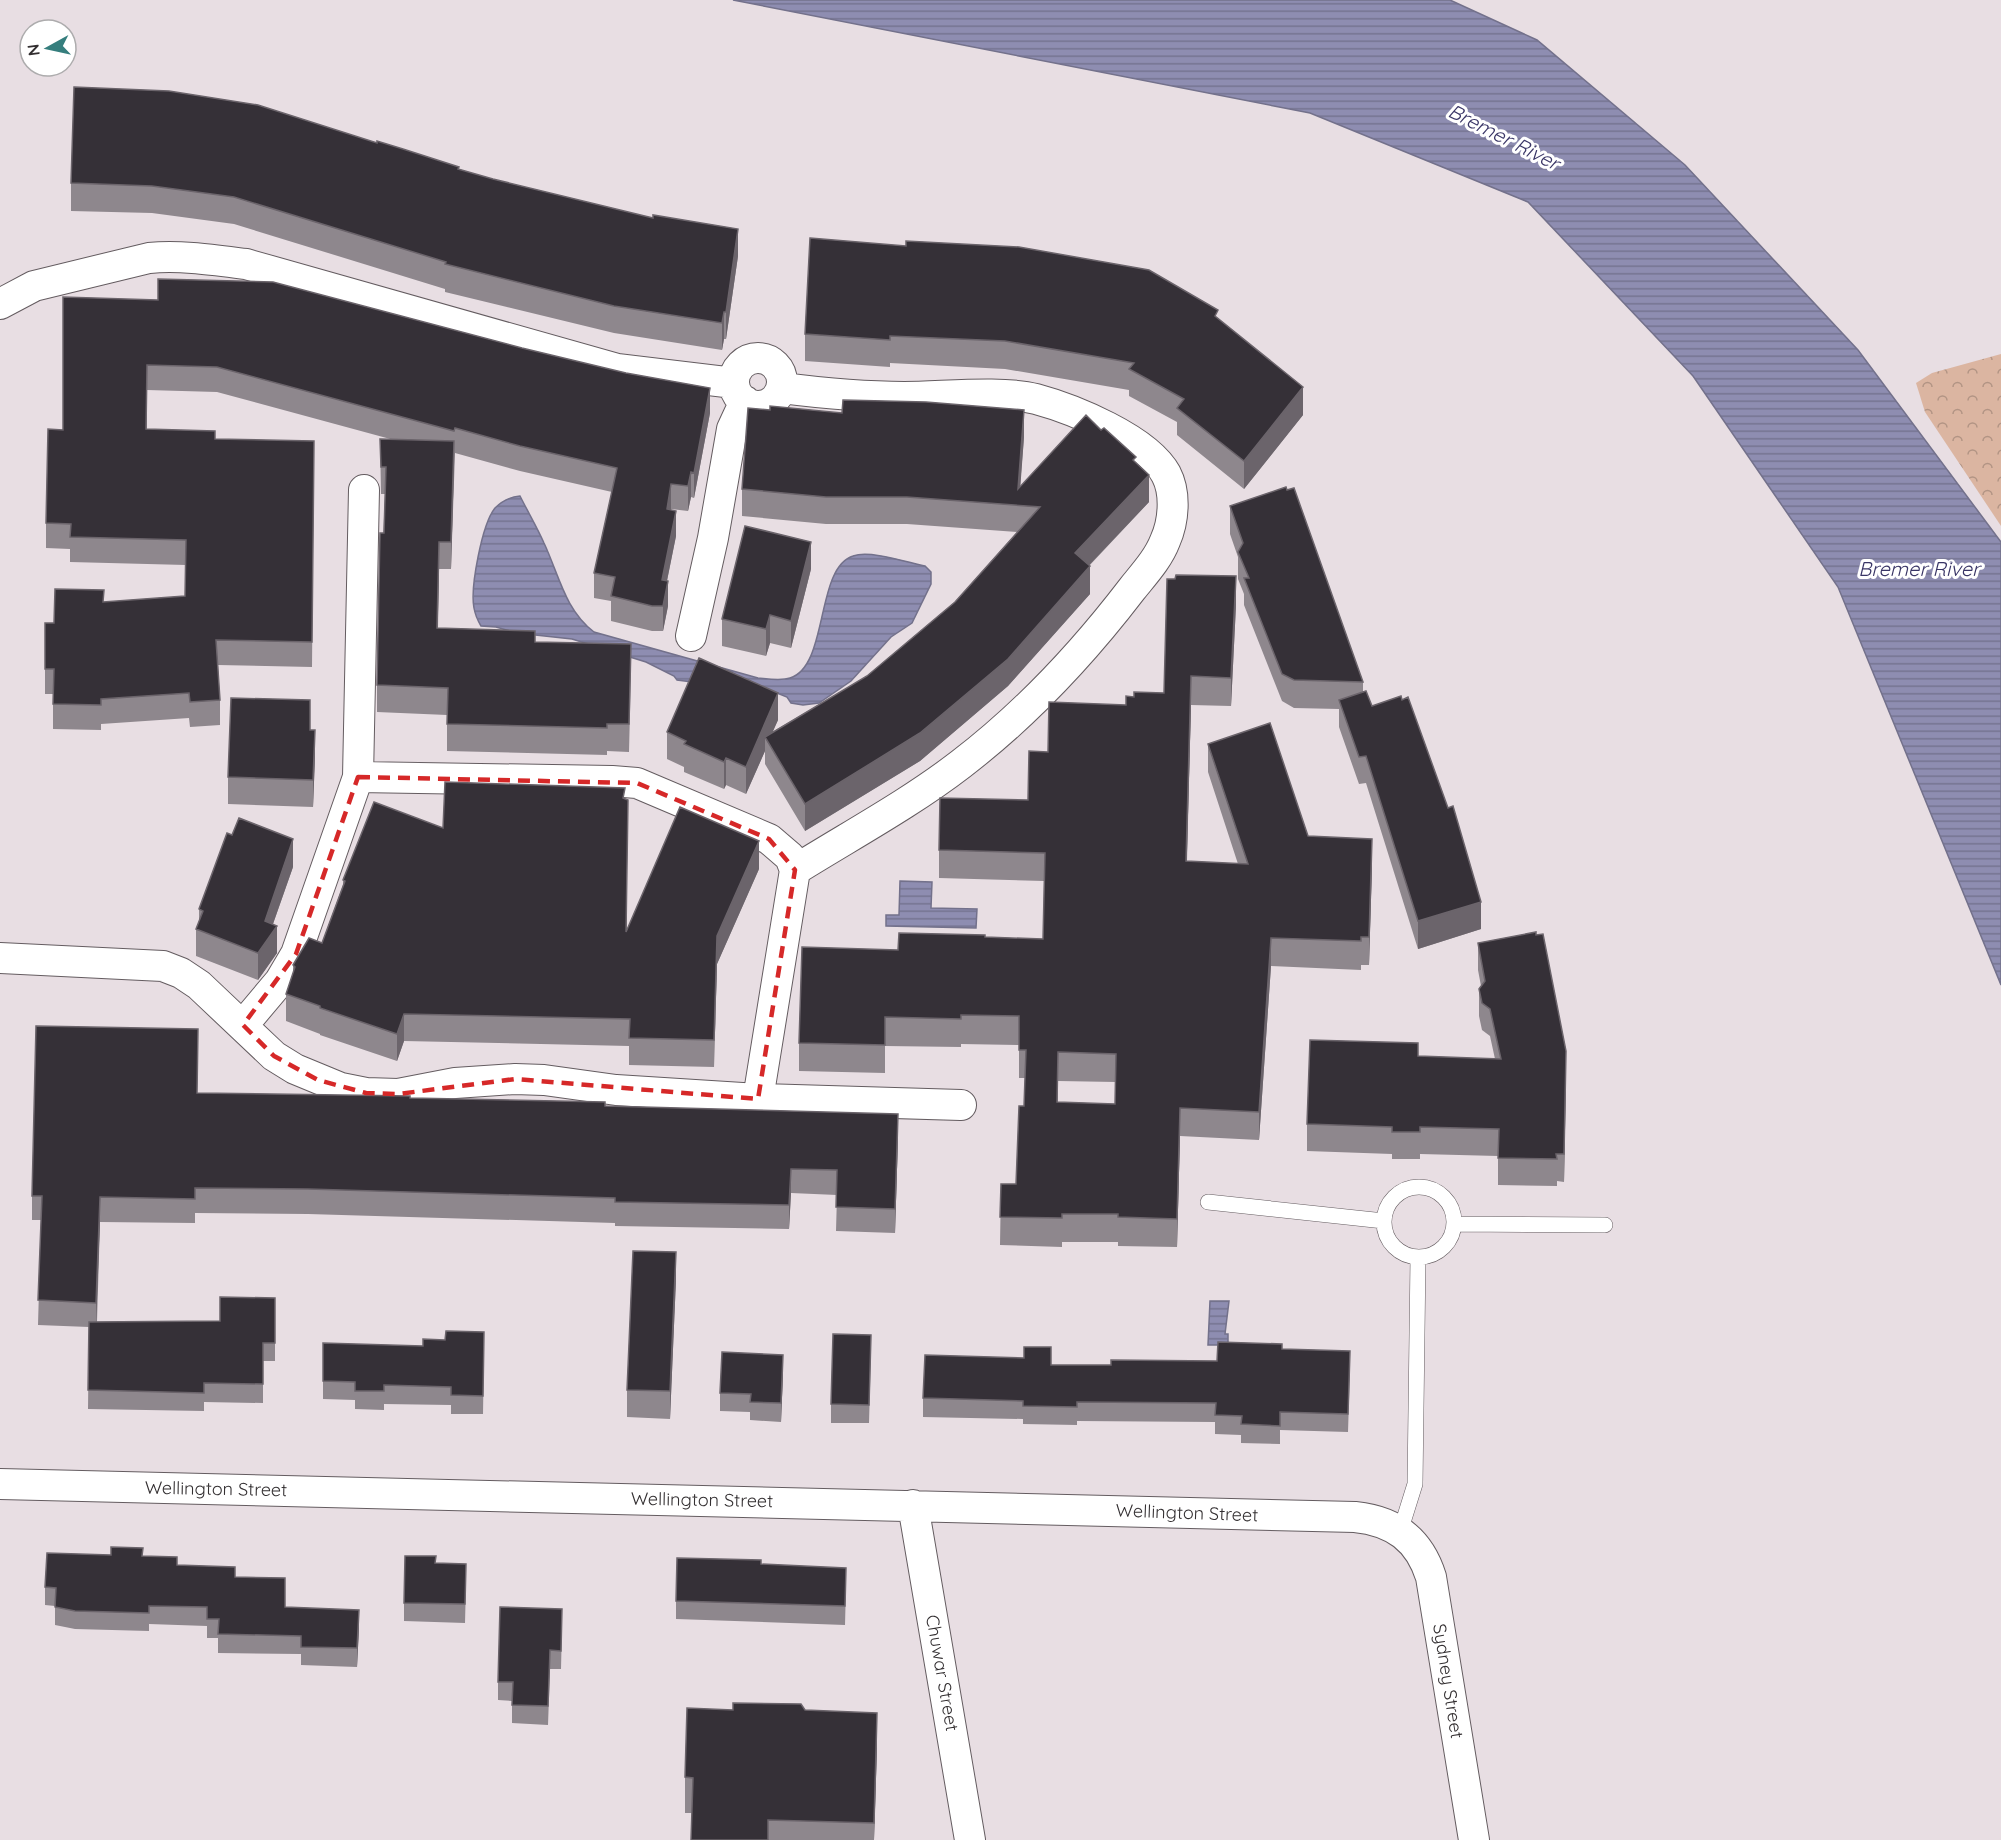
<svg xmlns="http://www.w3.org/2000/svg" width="2001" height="1840" font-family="Quicksand,sans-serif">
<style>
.park{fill:url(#park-crowns)}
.water{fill:url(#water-rules);stroke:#73718b;stroke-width:1.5}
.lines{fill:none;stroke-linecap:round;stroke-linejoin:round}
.service-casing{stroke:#645c60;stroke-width:16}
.minor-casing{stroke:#645c60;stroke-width:32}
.service{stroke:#fff;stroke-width:15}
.minor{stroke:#fff;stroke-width:30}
.wall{fill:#8e878d;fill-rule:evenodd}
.shaded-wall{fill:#6b646b}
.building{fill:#353037;stroke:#6b646b;stroke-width:1.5;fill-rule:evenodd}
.marked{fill:none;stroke:#d62828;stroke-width:4.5;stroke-dasharray:12 8;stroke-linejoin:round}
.labels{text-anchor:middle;stroke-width:6;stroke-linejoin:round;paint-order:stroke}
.street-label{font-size:18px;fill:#332f31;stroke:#fff}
.water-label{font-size:20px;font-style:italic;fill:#393566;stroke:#fff}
</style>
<defs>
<pattern id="park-crowns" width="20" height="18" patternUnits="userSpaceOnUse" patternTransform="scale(1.5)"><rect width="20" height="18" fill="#dbb5a1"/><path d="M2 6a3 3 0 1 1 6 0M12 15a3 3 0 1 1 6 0" fill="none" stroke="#b29484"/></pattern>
<pattern id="water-rules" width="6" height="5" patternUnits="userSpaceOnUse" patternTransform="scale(1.5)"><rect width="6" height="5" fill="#8e8db1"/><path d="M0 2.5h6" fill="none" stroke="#757491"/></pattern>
</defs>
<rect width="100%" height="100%" fill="#e8dee3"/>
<!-- park -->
<path class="park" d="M2001 354V526L1925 412 1916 383 1932 373Z"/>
<!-- water -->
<path class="water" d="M733 0H1450L1537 40 1685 165 1858 350 2001 542V985L1838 587 1693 376 1528 202 1310 113Z
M520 496C528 512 537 527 544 543 559 575 565 610 594 632L758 678C769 679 781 681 790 678 829 666 815 568 853 556 870 550 906 562 925 566L931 572V584L912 623 891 637 851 681 819 703 803 705 791 703 787 697 777 693 677 680 674 676 646 662 572 639 517 633 496 627 481 626C478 621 475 614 474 608 470 588 482 524 495 508 503 500 510 497 520 496Z
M900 881 932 882 931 908 977 909 976 928 886 926V915H899Z
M1210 1301H1229L1225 1334H1228V1345H1208Z"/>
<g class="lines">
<defs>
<path id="service" d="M1384 1222a35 35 0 1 1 70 0a35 35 0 1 1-70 0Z
M1208 1202 1384 1221
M1455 1224 1605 1225
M1400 1532 1415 1484 1418 1258"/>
<path id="minor" d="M0 304 34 286 149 258C181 255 214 260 246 264L617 369 734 383
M734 382a24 24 0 1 1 48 0a24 24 0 1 1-48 0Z
M782 388C822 393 863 397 904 397 943 397 1000 390 1036 399 1073 409 1147 439 1166 474 1176 493 1174 521 1165 541 1158 559 1144 574 1132 589 1083 653 1025 715 961 764 909 804 851 835 795 870
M691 636 713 538 732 429 745 401
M358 777 612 781 637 783 769 839 790 857 795 870 758 1099
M0 958 163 966 181 973 199 985 274 1056 295 1069 341 1088 366 1093 398 1094 455 1083 515 1079 544 1080 616 1090 758 1099 961 1105
M243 1025 280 981 296 954 358 777 364 490
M0 1484 1355 1517C1394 1521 1419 1539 1431 1577L1474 1840
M913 1505 970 1840"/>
</defs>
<!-- service casing -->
<use href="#service" class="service-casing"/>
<!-- minor casing -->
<use href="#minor" class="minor-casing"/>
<!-- service -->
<use href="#service" class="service"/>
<!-- minor -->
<use href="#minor" class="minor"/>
</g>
<!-- wall -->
<path class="wall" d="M459 169 738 256 726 339H724L722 350 614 333 445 292V289L234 224 152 213 71 211V183Z
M906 246 1218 318 1303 415 1244 489 1177 435V422L1129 396V390L1005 369 890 363V367L805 361V334Z
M63 297 710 413 694 498 691 497 688 511 671 509 676 536 667 581 668 606 663 631H652L611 621V601L594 598V573L612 492 520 471 455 453 451 569H439L438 628 535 642 631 671 629 752 607 751V755L447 751V715L377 712V685L385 494H381L380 439 394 440 217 392 147 390V429L215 439 314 441 312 667 218 665 220 700V725L190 727 189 718 101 724V730L53 729V694H45V669L54 623 104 602 185 596 186 565 70 562V549L46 548V523L63 430Z
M1024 437 1020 486 1136 462 1149 502 1089 566 1090 594 1008 686 920 761 805 831 765 764V751L746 794 726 785 724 789 684 772V767L667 759V732L778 720 772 732 867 676 955 602 1017 532 907 524H826L742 516V489Z
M1230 506 1363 682V692L1372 706 1481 929 1418 949 1366 783 1359 784 1339 727V709L1294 708 1282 701 1244 605V594L1238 579V557L1230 534Z
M811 569 791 648 770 643 766 656 722 646V619Z
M1236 605 1231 706 1191 705 1187 861 1238 864 1208 772V744L1308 836 1372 867 1369 965H1361V970L1271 966 1259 1140 1180 1136 1177 1247 1118 1246V1242H1062V1247L1000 1245 1001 1184H1016L1024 1106 1025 1078H1019V1045L961 1044V1047L885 1046V1073L799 1071V1043L898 950 985 937 1043 939 1044 881 939 878V850L1028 800 1048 752 1126 705 1134 697 1164 693ZM1058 1081 1116 1082 1115 1104 1058 1102Z
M310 730 315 757 313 807 228 804V777Z
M625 799 627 931 759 869 717 964 714 1067 629 1065V1046L404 1041 397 1061 320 1035V1034L286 1021V994L293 974V965L322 943 343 885V880L443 828Z
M293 867 273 924 277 953 258 980 196 956V929L199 921V909Z
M1478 943 1566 1078 1564 1182 1557 1181V1186L1498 1185V1156L1420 1154V1159H1392V1154L1307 1151V1124L1418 1056 1495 1059 1490 1036 1482 1030 1479 1016V989L1481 986 1478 970Z
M198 1053 197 1093 410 1098 605 1106 898 1138 895 1233 836 1231 837 1195 791 1193 789 1229 615 1226V1223L308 1214 195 1213V1223L100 1222 97 1322 220 1321 275 1298V1361H263V1403L204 1402V1411L88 1409 89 1327 38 1325 41 1220H32V1196Z
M676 1279 670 1419 627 1417V1390Z
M323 1343 484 1350 483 1414H451V1405L384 1404V1410L355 1409V1400L323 1399Z
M1282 1349 1350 1369 1348 1432 1280 1430V1444L1241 1443V1435L1215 1434V1422L1077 1421V1425L1023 1424V1419L923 1417V1398L1051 1365H1111L1217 1361Z
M871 1353 869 1423H831V1404Z
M783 1374 781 1422 750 1420V1412L720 1411V1393Z
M143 1556 177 1565 235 1577 285 1607 359 1628 357 1667 301 1665V1654L218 1653V1638H207V1626L149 1624V1631L75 1629 55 1625V1606L45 1605V1587Z
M436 1563 466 1583 465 1623 404 1621V1603Z
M761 1564 846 1586 845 1625 676 1619V1601Z
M562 1627 561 1669H550L548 1725 512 1723V1701L498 1700V1682Z
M733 1710H805L877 1748 874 1840H691L692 1813H685V1777Z"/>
<!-- shaded-wall -->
<path class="shaded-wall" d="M738 229V256L726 339V312Z
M724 312V339L722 350V323Z
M1303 387V415L1244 489V461Z
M710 388V413L694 498V473Z
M1024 410V437L1019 505 1018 489Z
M454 441V468L451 569V542Z
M691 472V497L688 511V486Z
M1149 475V502L1075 580V553Z
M671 484V509L667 534V509Z
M676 511V536L662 605V580Z
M439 542V569L437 655V628Z
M811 542V569L791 648V621Z
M1090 566V594L1008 686 920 761 805 831V804Z
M1236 576V605L1231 706V678Z
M668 581V606L663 631V606Z
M770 615V643L766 656V629Z
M1191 676V705L1186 890V861Z
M778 693V720L768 743 765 737V751L746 794V767Z
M315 730V757L313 807V780Z
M726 758V785L724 789V762Z
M293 839V867L268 938 277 926V953L258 980V953L265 921Z
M1372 839V867L1369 965V937Z
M759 841V869L717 964 714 1067 717 936Z
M1481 902V929L1418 949V921Z
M1271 938V966L1259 1140V1112Z
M404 1014V1041L397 1061V1034Z
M1566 1051V1078L1564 1182V1154Z
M1180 1108V1136L1177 1247V1219Z
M898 1114V1138L895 1233V1209Z
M791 1169V1193L789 1229V1205Z
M100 1197V1222L96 1327V1303Z
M676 1252V1279L670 1419V1391Z
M783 1355V1374L781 1422V1403Z
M359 1610V1628L357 1667V1648Z
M877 1713V1748L874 1840V1823Z"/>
<!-- building -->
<path class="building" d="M74 87 169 91 258 105 377 143V141L403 149 459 167 458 169 493 179 653 218V215L738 229 726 312H724L722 323 614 306 445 264 446 262 234 197 152 186 71 183Z
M810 238 906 246V241L1019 247 1149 270 1218 310 1215 316 1303 387 1244 461 1177 408 1184 399 1129 369 1134 363 1005 341 890 336V340L805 334Z
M158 279 273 282 522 348 626 373 710 388 694 473 691 472 688 486 671 484 667 509 676 511 662 580 668 581 663 606H652L611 596 615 577 594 573 617 468 520 446 455 428 454 431 217 367 147 365 146 429 215 431V439L314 441 312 642 216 640 220 700 190 702 189 693 101 699V705L53 704 54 669H45V623H54L55 589 104 590 103 602 185 596 186 540 70 537 71 524 46 523 48 429 63 430V297L158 300Z
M843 400 926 402 1024 410 1018 489 1086 415 1101 430 1104 428 1136 457 1133 460 1149 475 1075 553 1090 566 1008 659 920 733 805 804 765 737 867 676 955 602 1040 507 907 497H826L742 489 748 408 770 410V406L842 413Z
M380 439 454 441 451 542H439L437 628 535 631V642L631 644 629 724H607V728L447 724 448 688 377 685 380 533H384L386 467H381Z
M1286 487 1287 490 1294 488 1363 682 1294 680 1282 674 1244 578H1249L1238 552 1243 543 1230 506Z
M745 526 811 542 791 621 770 615 766 629 722 619Z
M1176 575 1236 576 1231 678 1191 676 1186 861 1248 864 1208 744 1270 723 1308 836 1372 839 1369 937H1361V941L1271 938 1259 1112 1180 1108 1177 1219 1118 1217V1214H1062V1218L1000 1217 1001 1184H1016L1019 1106H1024L1026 1050H1019V1016L961 1015V1019L885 1017V1045L799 1043 802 947 898 950 899 933 985 935V937L1043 939 1045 853 939 850 940 798 1028 800 1029 751 1048 752 1049 702 1126 705V696L1134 697V692L1164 693 1167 579H1175ZM1058 1052 1116 1054 1115 1104 1057 1102Z
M699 658 778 693 746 767 726 758 724 762 684 744 686 741 667 732Z
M1366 691 1372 706 1401 696 1402 700 1408 697 1448 808 1453 806 1481 902 1418 921 1366 756 1359 757 1339 700Z
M231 698 310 700V730H315L313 780 228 777Z
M445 782 625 788 623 798 628 800 626 932 680 807 759 841 717 936 714 1040 629 1038 630 1019 404 1014 397 1034 320 1008V1006L286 994 295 967 293 965 309 938 322 943 345 881 343 880 374 802 443 828Z
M239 818 293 839 265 921 277 926 258 953 196 929 203 911 199 909 227 833 232 835Z
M1536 932V935L1543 934 1566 1051 1564 1154H1556L1557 1159 1498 1158 1499 1129 1420 1127V1132H1392V1127L1307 1124 1310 1040 1418 1043V1056L1501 1059 1490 1009 1482 1003 1479 989 1485 981 1478 943Z
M36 1026 198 1029 197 1093 410 1096V1098L605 1102V1106L898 1114 895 1209 836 1207 837 1170 791 1169 789 1205 615 1202V1198L308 1189 195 1188V1199L100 1197 96 1303 38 1300 42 1196H32Z
M633 1251 676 1252 670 1391 627 1390Z
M220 1297 275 1298V1343H263V1384L204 1383V1393L88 1390 89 1322 220 1321Z
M446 1331 484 1332 483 1396 451 1395V1387L384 1385V1391H355V1382L323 1381V1343L423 1346V1339L445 1340Z
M833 1334 871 1335 869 1405 831 1404Z
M1218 1342 1282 1344V1349L1350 1351 1348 1414 1280 1412V1426L1241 1424 1242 1416 1215 1415 1216 1403 1077 1402V1407L1023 1406V1401L923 1398 925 1355 1024 1358V1347H1051V1365H1111V1360L1217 1361Z
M722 1352 783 1355 781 1403 750 1402 751 1394 720 1393Z
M111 1547 143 1548 142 1556 177 1557V1565L235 1567V1577L285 1578V1607L359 1610 357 1648 301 1647V1636L218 1634 219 1619H207V1607L149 1606V1613L75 1611 55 1607 56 1588 45 1587 47 1553 111 1555Z
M405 1556H436L435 1563 466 1564 465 1604 404 1603Z
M677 1558 761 1560V1564L846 1568 845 1606 676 1601Z
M500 1607 562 1609 561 1651 550 1650 548 1706 512 1705 513 1682H498Z
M733 1703 801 1704 805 1710 877 1713 874 1823 768 1820V1840H691L693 1778 685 1777 687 1708 733 1710Z"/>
<!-- marked area -->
<path class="marked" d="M358 777 637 783 769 839 795 870 758 1099 515 1079 398 1094 366 1093 318 1080 274 1056 243 1025 296 954Z"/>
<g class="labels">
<!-- street labels -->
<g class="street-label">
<text transform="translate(216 1489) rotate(1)" y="6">Wellington Street</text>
<text transform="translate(702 1500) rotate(1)" y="6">Wellington Street</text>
<text transform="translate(1187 1513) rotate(2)" y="6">Wellington Street</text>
<text transform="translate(942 1673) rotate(80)" y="6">Chuwar Street</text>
<text transform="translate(1448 1681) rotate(81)" y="6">Sydney Street</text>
</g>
<!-- water labels -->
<g class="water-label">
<text transform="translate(1504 137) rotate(27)" y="7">Bremer River</text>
<text x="1919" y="576">Bremer River</text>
</g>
</g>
<!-- north arrow -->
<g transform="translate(48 48) rotate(262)"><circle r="28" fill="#ffffff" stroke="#adacad" stroke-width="1.5"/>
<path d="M0-4.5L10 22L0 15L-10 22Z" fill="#357e7d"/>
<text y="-9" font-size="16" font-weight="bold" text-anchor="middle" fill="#332f31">N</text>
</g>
</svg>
